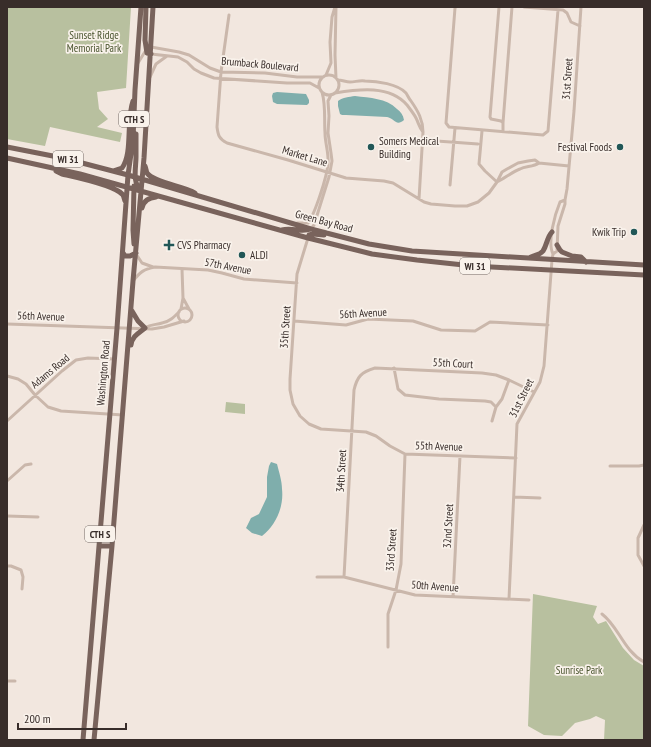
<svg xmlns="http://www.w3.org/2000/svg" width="651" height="747" font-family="'PT Sans Narrow',sans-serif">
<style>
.green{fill:#b8c09f}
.water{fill:#7faeac}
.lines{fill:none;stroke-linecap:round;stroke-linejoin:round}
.minor{stroke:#cab7ab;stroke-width:3}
.primary{stroke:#79635c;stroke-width:5}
.poi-dot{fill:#215757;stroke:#f9f2eb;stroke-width:1.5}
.labels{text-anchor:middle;stroke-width:3.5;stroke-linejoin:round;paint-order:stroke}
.shield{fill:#f9f2eb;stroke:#726864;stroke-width:1}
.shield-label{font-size:10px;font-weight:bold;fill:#382d2a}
.park-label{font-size:11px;fill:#4a552f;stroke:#f9f2eb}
.street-label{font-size:11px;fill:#382d2a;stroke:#f9f2eb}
.poi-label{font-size:11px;fill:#382d2a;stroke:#f9f2eb;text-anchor:start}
</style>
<rect width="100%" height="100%" fill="#f2e7df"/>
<!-- green -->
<path class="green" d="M7 7H131L126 88 97 92 99 109 108 119 97 127 122 133 120 142 50 127 45 146 7 139Z
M226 402 245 404V414L225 412Z
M533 594 597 606 593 617 598 624 606 621 623 648 634 660 644 666V740H604L605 720 596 716 590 719 575 723 562 736 544 735 528 726Z"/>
<!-- water -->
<path class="water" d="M277 92 306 94 309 100V103L307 105 277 104 273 102 272 96 273 93Z
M355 96C370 98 386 98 397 109 401 112 403 115 404 120 396 127 394 118 387 117L346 115H342L340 114 338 106V101C343 97 349 97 355 96Z
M271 462 277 464C279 472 282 481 282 489 284 507 276 525 262 536L252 533 246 528 251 518 259 514 267 497V477L269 466Z"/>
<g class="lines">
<!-- minor -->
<path class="minor" d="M336 7 335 55 336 78
M456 7 455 8 446 123 449 127 543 135 548 131 558 10
M499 7 490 117 491 119 501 121 503 123V131
M524 7 563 10 567 13 571 22 580 26
M229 15 221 72 217 127C218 135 219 139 227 143L288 160 346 178 384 181 393 183 424 202 431 204 455 206H467L478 202 489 193 497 182 502 172 507 169 518 163 528 161 535 160 539 163 569 166
M151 54 178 57 187 62 194 69 201 73 214 78 287 83H310L319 88
M138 63 146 50 151 47 179 52 189 55 210 68 221 72 265 73 297 77H323
M319 85a10 10 0 1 1 20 0a10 10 0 1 1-20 0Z
M326 75 331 63 330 42 332 17 335 7
M150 77 156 64 167 56
M338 80C342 80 346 82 350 82 355 82 360 80 365 81 377 81 398 84 406 93 408 96 409 99 411 101 418 111 423 120 423 132L419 199
M335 93C359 89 390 85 407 105 410 109 414 114 416 118 419 124 419 127 423 132
M503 123 512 7
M482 131 479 164 485 171 497 182
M423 140 478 144
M497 182C505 178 512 172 520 169 526 166 533 167 539 163
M450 185 455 128
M297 223H308C315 214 327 176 328 164 329 153 325 143 325 133 324 119 326 106 322 92
M311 229 314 225 329 177 332 161 331 153 328 133 329 116 328 101 331 95
M308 238 297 274 290 379V390L293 404 300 416 309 424 321 429 366 432 376 436 390 446 405 454 516 458
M136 254 142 263 153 267
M553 254C547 242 555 214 560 202L565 200
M133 281C140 272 144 269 155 267L208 270 222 273 244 279 297 283
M183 298 189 309
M178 315a7 7 0 1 1 14 0a7 7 0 1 1-14 0Z
M181 309 183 298 182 269
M294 321 346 325 368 319 413 321 441 330 475 331 490 322 548 325
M7 324 152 329 164 327 184 321
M145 328C151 324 156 325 162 323 169 322 174 317 179 312
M394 368 398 389 405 395 439 399 485 401 491 402 496 407
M7 376 18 379 26 384 35 395 48 407 61 411 123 415
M7 421 62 371 76 360 88 358 114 359
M492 421 496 407 502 399 509 380
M610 466H639L644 465
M7 481 25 465 31 464
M514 497 540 498
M7 516 38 517
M644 525 638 538V555L644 566
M7 566H11L21 570 23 577 22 589
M317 577H344L415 595 529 600
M344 577 354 390C357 377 361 372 375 368L482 373 496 375 509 380 534 392
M453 597 460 456
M509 599 517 424 540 382 544 366 552 260 553 254 557 251 558 226 565 204V200L567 189 574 111 581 7
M602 614C619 627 623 650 644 662
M388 647V614L396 590 401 564 405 454
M7 681H15"/>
<!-- primary -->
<path class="primary" d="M146 7 145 40 147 53 151 54
M136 134C136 142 136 150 136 157 136 168 132 182 141 191
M7 147 63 158 128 175 311 229 369 244 412 251 644 265
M7 158 80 174 308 238 372 254 417 260 473 266 644 275
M145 166C146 168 146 171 147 173 154 183 184 186 195 193
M56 171 62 174C75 177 115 185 123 195 124 197 124 198 125 201
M113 171 122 168C133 154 126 120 133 101
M142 208C144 200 149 198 156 197
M282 230C292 227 301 233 311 229
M308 238 309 235 313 234 324 235
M134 244 133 230 134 186
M557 245 560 250 562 252 572 256 581 257 586 262
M123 253 125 256H130L136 253
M531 257C535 255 540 255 543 251 547 245 547 237 552 232
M131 345C132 336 139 333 145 328L138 321 132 311
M99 546H112
M83 740 117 328 128 175 133 140 135 90 141 7
M94 740 112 546 133 281 144 158 153 7"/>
</g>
<!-- markers -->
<g class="poi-dot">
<circle cx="371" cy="147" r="4"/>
<circle cx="620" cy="147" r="4"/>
<circle cx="634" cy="232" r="4"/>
<path d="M167 239h4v4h4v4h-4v4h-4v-4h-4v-4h4z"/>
<circle cx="242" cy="255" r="4"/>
</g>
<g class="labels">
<!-- shield labels -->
<g class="shield">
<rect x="119" y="111" width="30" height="16" rx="3"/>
<rect x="53" y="151" width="30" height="16" rx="3"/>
<rect x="460" y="258" width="30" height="16" rx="3"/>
<rect x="85" y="526" width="30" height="16" rx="3"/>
</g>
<g class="shield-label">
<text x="134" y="123">CTH S</text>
<text x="68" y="163">WI 31</text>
<text x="475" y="270">WI 31</text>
<text x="100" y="538">CTH S</text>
</g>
<!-- park labels -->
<g class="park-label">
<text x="94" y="39">Sunset Ridge<tspan x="94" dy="13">Memorial Park</tspan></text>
<text x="579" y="674">Sunrise Park</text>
</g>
<!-- street labels -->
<g class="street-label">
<text transform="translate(260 64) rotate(5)" y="4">Brumback Boulevard</text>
<text transform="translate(567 79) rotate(-86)" y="4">31st Street</text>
<text transform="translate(305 156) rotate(17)" y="4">Market Lane</text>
<text transform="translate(324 221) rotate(15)" y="4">Green Bay Road</text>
<text transform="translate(228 266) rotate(11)" y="4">57th Avenue</text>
<text transform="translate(363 313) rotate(-3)" y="4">56th Avenue</text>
<text transform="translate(41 316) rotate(2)" y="4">56th Avenue</text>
<text transform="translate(285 327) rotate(-86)" y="4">35th Street</text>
<text transform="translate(453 363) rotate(3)" y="4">55th Court</text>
<text transform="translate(50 371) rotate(-40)" y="4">Adams Road</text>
<text transform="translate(103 373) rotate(-85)" y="4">Washington Road</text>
<text transform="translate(521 398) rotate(-64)" y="4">31st Street</text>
<text transform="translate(439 446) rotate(2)" y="4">55th Avenue</text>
<text transform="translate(341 471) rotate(-87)" y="4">34th Street</text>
<text transform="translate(448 526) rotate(-87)" y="4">32nd Street</text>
<text transform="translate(391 550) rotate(-86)" y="4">33rd Street</text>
<text transform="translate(435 586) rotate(4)" y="4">50th Avenue</text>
</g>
<!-- poi labels -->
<g class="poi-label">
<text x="379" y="145">Somers Medical<tspan x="379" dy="13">Building</tspan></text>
<text x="612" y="151" text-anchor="end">Festival Foods</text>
<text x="626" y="236" text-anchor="end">Kwik Trip</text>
<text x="177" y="249">CVS Pharmacy</text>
<text x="250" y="259">ALDI</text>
</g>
</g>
<!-- border -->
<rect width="651" height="747" fill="none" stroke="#382d2a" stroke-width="16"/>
<!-- scale -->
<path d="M18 723v6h108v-6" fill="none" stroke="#382d2a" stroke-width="2"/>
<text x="24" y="723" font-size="12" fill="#382d2a" stroke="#f9f2eb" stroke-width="3" paint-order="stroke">200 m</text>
</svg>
